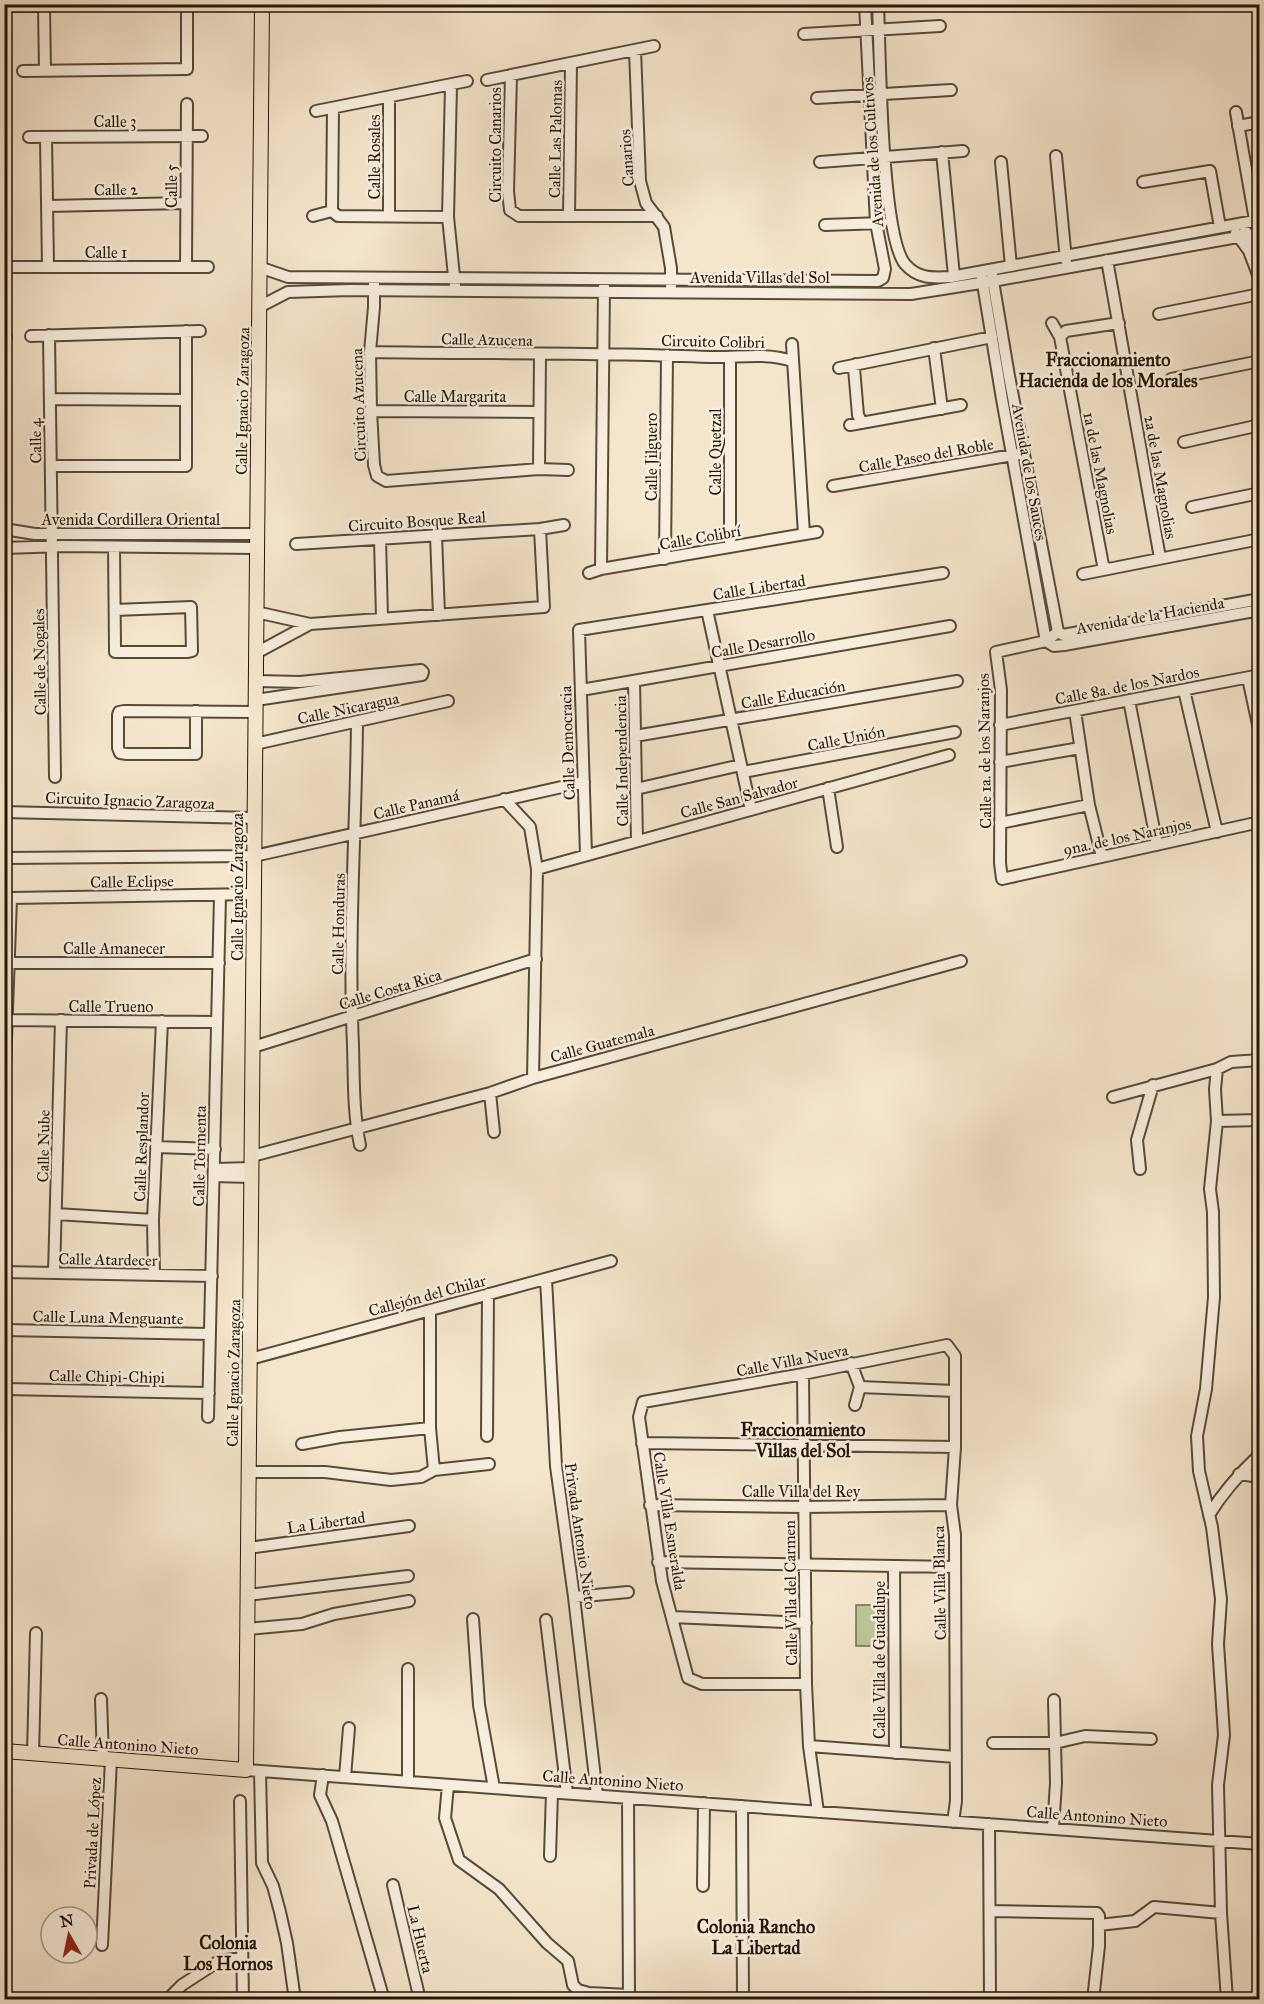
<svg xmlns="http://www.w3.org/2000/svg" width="1264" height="2004" font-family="'IM FELL Great Primer',serif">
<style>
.garden{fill:#bbc598;stroke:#706e50;stroke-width:1.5}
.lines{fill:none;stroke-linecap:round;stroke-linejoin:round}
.minor-casing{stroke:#584a39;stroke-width:14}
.major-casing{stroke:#241608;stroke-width:16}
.minor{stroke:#f8eede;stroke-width:10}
.major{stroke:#f5e5cc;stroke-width:14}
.labels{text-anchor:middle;stroke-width:5;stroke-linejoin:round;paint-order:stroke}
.street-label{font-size:16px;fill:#241608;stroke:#f8eede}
.neighbourhood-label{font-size:18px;font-weight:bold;fill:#241608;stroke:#f8eede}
</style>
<rect width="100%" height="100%" fill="#f5e5cc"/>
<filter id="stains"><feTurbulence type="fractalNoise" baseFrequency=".00333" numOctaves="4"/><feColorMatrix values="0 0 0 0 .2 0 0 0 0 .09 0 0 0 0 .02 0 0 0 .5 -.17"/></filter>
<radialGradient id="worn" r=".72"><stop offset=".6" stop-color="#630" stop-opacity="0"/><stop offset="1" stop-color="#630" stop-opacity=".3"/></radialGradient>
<!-- garden -->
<path class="garden" d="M856 1605H878L879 1646H856Z"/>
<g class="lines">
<defs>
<path id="minor" d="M865 4 876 223 885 269 883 278 878 281
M878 4C880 51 881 235 905 264 918 279 932 278 951 277L1260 220
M44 5 45 71
M4 6 102 4
M804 34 940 26
M635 50 640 181 646 203 664 227 671 268V285
M23 71 187 69V4
M511 75 508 191 510 210 519 216H657
M487 80 654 46
M451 86 448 217 455 286
M389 98V215
M817 98 951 90
M316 111 467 81
M1236 112 1255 220
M1238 126 1260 122
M29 137 202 136
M46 137 48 267
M942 152 954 276
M1056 156 1066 260
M820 162 963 151
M1001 162 1011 266
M1143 182 1210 171 1220 227
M47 206 186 203
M332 211 338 216 448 217
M332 211 333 108
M313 216 332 211
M569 216 571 63
M825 225 882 223
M1245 231 1260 255
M1236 233 1249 251 1260 280
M1107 260 1160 558
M4 267H208
M186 267 187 104
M259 267 288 277 878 281
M992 275 1009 376 1058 632
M982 278 1002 399 1046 641
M374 283V307L370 352 371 411 374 465 377 476 386 481 539 469 568 470
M259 307 288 292 350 290 911 294 993 281 1260 233
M1159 314 1260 294
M1052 323 1060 337 1103 565 1106 568
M49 335 55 777
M31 336 200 331
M4 337H6
M1060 337 1066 331 1119 323
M792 344 804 534
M934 348 942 409
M370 352C483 354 597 352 710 357 737 358 767 352 792 361
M730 358V547
M856 364 854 368 858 415 862 423
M839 368 992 337
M1171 379 1260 361
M50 399 186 400
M371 411 539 412
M850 425 961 405
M1184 442 1260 425
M51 466H186V331
M539 469 540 355
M833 486 1019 454
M1192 507 1260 493
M4 529 35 534H257
M436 535 439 615
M380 539 382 618
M296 544 540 529 564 525
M114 547 115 648V652H188L192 651 191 607 115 610
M4 548 64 546 257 548
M665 559 667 355
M601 569 604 287
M589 573 601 569 817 532
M1083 574 1260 539
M707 610 751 810
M256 612 310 624 544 607 540 529
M1058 632 1046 641 996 652 1001 690 1000 863 1002 879 1260 822
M1058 632 1063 635 1260 599
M1046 641 1054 646 1064 645 1260 610
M256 653 310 624
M1248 678 1260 734
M634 681 637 841
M581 690 950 626
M1184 690 1217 832
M256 700 422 675 423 672 421 670 300 682 256 681
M1129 700 1157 845
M196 711V754H127L120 753 118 748V715L119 712 124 711 255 712
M1075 711 1089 805 1102 857
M357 722C356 829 348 937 353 1045 354 1078 353 1112 360 1145
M1000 725 1260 675
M635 736 957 681
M255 744 448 701
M1000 762 1080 748
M743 772 955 732
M828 788 837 847
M636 789 741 765
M504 799 530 827 537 869 533 1078
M4 802 5 792
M4 812 254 818
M1000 823 1089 805
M586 855 579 630 943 573
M4 858 254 856 584 782
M537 869 949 755
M8 963H219
M4 1020 217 1022
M253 1047 536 959
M490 1093 494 1132
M4 1094 11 898 254 894
M1113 1097 1217 1069
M1217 1121 1260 1120
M156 1147 215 1149
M252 1156 490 1093 533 1078 961 961
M214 1169 251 1168
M1140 1169 1137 1140 1153 1085
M214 1176 251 1177
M56 1214 153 1220
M4 1272 212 1276
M54 1273 61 1020
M154 1275 153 1220 162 1021
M546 1279 556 1466 574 1597 597 1795
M430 1310V1428L434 1470
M4 1330 210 1334
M250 1359 611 1261
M851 1363 860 1387
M803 1374 806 1684 809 1746 818 1812
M860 1387 955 1391
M4 1389 209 1393
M855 1405 860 1387
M208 1417 220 896
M487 1436 488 1294
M642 1443 955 1447
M302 1444 340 1437 430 1428
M249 1472H325L391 1480 421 1477 434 1470 489 1464
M1239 1474 1260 1477
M650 1505 804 1507 951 1505
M1209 1515C1223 1492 1240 1473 1260 1454
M248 1548 409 1526
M658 1562 955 1567
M894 1566 895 1753
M248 1595 408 1576
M574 1597 628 1592
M672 1617 806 1623
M473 1619 479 1705 494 1788
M546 1620 567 1793
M247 1629 302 1624 334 1614 409 1601
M408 1669V1782
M806 1684H702L688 1678 662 1581 639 1417 643 1402 803 1374 947 1345 955 1356V1447L951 1505 955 1535 956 1801 953 1822
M101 1699 103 1759
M993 1743H1055L1085 1736 1151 1739
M809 1746 956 1757
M33 1754 36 1633
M246 1770 1260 1844
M260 1771 262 1863 273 1886 280 1912 287 1943 295 2000
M323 1775 320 1795 332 1821 384 2000
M345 1777 349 1728
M448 1785 445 1818 459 1860 499 1889 547 1943 568 1961 573 1985 578 1990 589 1993 629 1995
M628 1798 629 2000
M240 1801 243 2000
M742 1806 743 2000
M989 1824 990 2000
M1053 1829 1056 1783 1054 1700
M550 1856 552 1792
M393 1885 420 2000
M703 1886 704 1803
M990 1911 1097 1913 1099 1916V1946L1093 2000
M1099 1925 1135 1921 1154 1907 1221 1913
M102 1945 111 1760
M170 2000 172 1995 182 1985 219 1961 242 1958
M1227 2000 1221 1913 1218 1785 1224 1735 1218 1644 1221 1599 1212 1527 1199 1471 1197 1436 1206 1389 1214 1297 1213 1212 1210 1189 1217 1121 1215 1089 1217 1069 1231 1062 1260 1060"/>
<path id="major" d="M4 1751 246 1770 262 4"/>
</defs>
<!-- minor casing -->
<use href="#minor" class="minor-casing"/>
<!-- major casing -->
<use href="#major" class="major-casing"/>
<!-- minor -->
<use href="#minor" class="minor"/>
<!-- major -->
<use href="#major" class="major"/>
</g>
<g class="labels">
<!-- street labels -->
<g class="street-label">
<text x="115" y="127">Calle 3</text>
<text transform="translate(555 139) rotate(-89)" y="6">Calle Las Palomas</text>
<text transform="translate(495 145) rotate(-90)" y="6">Circuito Canarios</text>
<text transform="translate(872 152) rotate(-94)" y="6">Avenida de los Cultivos</text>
<text transform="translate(374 157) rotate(-90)" y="6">Calle Rosales</text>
<text transform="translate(626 158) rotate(-94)" y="6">Canarios</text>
<text transform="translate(171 186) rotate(-90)" y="6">Calle 5</text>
<text transform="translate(116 189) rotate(-1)" y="6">Calle 2</text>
<text x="106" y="258">Calle 1</text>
<text x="760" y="283">Avenida Villas del Sol</text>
<text transform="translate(487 339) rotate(1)" y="6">Calle Azucena</text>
<text transform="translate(713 341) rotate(1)" y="6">Circuito Colibri</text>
<text x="455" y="402">Calle Margarita</text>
<text transform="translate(242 401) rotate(-89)" y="6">Calle Ignacio Zaragoza</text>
<text transform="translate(358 405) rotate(-92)" y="6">Circuito Azucena</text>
<text transform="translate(35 441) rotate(-91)" y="6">Calle 4</text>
<text transform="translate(715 452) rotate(-90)" y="6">Calle Quetzal</text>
<text transform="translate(926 455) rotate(-10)" y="6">Calle Paseo del Roble</text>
<text transform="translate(651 457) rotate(-90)" y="6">Calle Jilguero</text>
<text transform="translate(1030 472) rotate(80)" y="6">Avenida de los Sauces</text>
<text transform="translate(1101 473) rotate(79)" y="6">1a de las Magnolias</text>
<text transform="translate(1161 477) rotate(80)" y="6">2a de las Magnolias</text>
<text x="131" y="525">Avenida Cordillera Oriental</text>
<text transform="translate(417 521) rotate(-4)" y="6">Circuito Bosque Real</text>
<text transform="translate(700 537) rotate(-10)" y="6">Calle Colibrí</text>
<text transform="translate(759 587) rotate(-9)" y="6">Calle Libertad</text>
<text transform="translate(1150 615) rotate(-10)" y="6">Avenida de la Hacienda</text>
<text transform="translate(763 643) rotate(-10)" y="6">Calle Desarrollo</text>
<text transform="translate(39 662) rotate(-91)" y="6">Calle de Nogales</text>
<text transform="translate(1127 685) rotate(-11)" y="6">Calle 8a. de los Nardos</text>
<text transform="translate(793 694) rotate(-10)" y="6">Calle Educación</text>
<text transform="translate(348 708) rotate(-12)" y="6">Calle Nicaragua</text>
<text transform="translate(846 738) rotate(-11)" y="6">Calle Unión</text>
<text transform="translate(567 743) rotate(-92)" y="6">Calle Democracia</text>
<text transform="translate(984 751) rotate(-91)" y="6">Calle 1a. de los Naranjos</text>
<text transform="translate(621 761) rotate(-91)" y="6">Calle Independencia</text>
<text transform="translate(739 797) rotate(-15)" y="6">Calle San Salvador</text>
<text transform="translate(130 800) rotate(2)" y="6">Circuito Ignacio Zaragoza</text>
<text transform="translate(416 804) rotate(-13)" y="6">Calle Panamá</text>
<text transform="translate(1127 836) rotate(-12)" y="6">9na. de los Naranjos</text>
<text transform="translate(132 881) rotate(-1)" y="6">Calle Eclipse</text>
<text transform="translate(237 887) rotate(-90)" y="6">Calle Ignacio Zaragoza</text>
<text transform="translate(338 924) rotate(-89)" y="6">Calle Honduras</text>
<text x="114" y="954">Calle Amanecer</text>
<text transform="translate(390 989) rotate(-17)" y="6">Calle Costa Rica</text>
<text x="111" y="1012">Calle Trueno</text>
<text transform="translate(602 1043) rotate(-15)" y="6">Calle Guatemala</text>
<text transform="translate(43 1146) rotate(-89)" y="6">Calle Nube</text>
<text transform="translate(141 1147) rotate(-88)" y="6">Calle Resplandor</text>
<text transform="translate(199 1156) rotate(-89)" y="6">Calle Tormenta</text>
<text transform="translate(108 1259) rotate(1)" y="6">Calle Atardecer</text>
<text transform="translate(427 1295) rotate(-15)" y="6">Callejón del Chilar</text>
<text transform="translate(108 1317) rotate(1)" y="6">Calle Luna Menguante</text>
<text transform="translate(792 1360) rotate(-11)" y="6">Calle Villa Nueva</text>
<text transform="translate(233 1373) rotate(-89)" y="6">Calle Ignacio Zaragoza</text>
<text transform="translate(107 1376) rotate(1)" y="6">Calle Chipi-Chipi</text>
<text x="801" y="1497">Calle Villa del Rey</text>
<text transform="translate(670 1521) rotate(81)" y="6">Calle Villa Esmeralda</text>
<text transform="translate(326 1522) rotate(-8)" y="6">La Libertad</text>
<text transform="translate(581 1536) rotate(82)" y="6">Privada Antonio Nieto</text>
<text transform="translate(939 1583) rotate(-91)" y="6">Calle Villa Blanca</text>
<text transform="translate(790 1593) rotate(-91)" y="6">Calle Villa del Carmen</text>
<text transform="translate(879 1660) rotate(-90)" y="6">Calle Villa de Guadalupe</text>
<text transform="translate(128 1744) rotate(4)" y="6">Calle Antonino Nieto</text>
<text transform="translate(613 1780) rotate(4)" y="6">Calle Antonino Nieto</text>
<text transform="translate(1097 1816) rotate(4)" y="6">Calle Antonino Nieto</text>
<text transform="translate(92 1833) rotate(-87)" y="6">Privada de López</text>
<text transform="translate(421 1939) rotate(77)" y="6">La Huerta</text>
</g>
<!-- neighbourhood labels -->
<g class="neighbourhood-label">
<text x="1108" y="366">Fraccionamiento<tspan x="1108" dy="21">Hacienda de los Morales</tspan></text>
<text x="803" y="1436">Fraccionamiento<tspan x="803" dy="21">Villas del Sol</tspan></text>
<text x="756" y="1933">Colonia Rancho<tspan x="756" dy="21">La Libertad</tspan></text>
<text x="228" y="1949">Colonia<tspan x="228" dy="21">Los Hornos</tspan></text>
</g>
</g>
<!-- margin -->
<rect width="1264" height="2004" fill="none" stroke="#f5e5cc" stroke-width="24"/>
<rect x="6" y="6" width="1252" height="1992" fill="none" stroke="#241608" stroke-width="3"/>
<rect x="12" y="12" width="1240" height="1980" fill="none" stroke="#241608" stroke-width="1.5"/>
<!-- north arrow -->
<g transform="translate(69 1935) rotate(351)"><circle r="28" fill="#f8eede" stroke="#a39888" stroke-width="1.5"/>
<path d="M0-4.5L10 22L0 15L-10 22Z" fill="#8f2418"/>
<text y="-9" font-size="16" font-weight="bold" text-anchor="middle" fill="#241608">N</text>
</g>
<rect width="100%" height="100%" filter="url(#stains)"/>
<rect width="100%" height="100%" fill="url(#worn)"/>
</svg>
